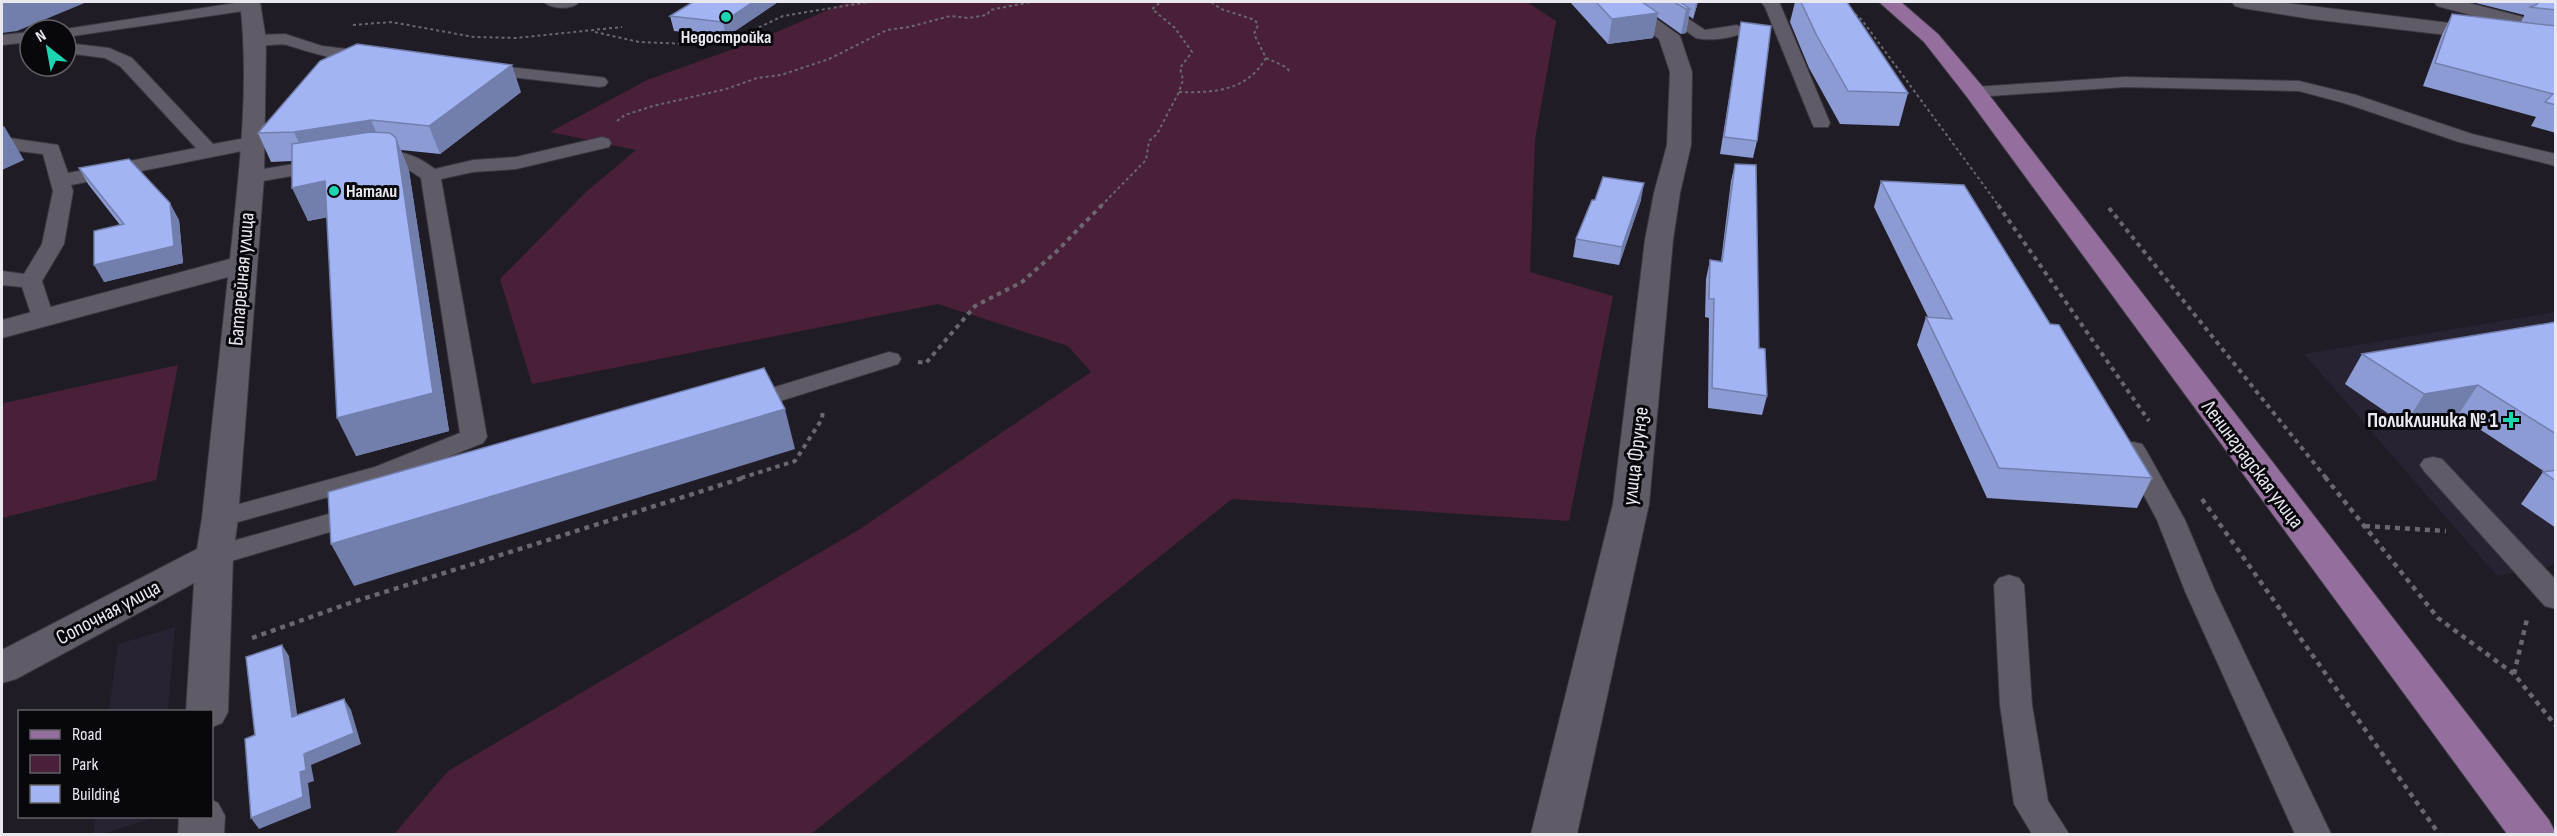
<svg xmlns="http://www.w3.org/2000/svg" width="2557" height="836" font-family="'Sofia Sans Condensed',sans-serif">
<style>
.built{fill:#272332}
.green{fill:#492038}
.lines{fill:none;stroke-linecap:round;stroke-linejoin:round}
.service-casing{stroke:#3a3840;stroke-width:2}
.minor-casing{stroke:#3a3840;stroke-width:2}
.primary-casing{stroke:#3a3840;stroke-width:2}
.path-far2{stroke:#6a6770;stroke-width:2;stroke-dasharray:3 3;stroke-linecap:butt}
.path-far1{stroke:#6a6770;stroke-width:4;stroke-dasharray:4.5 4.5;stroke-linecap:butt}
.path{stroke:#6a6770;stroke-width:4.5;stroke-dasharray:5 5;stroke-linecap:butt}
.service{fill:#5f5c68;fill-rule:evenodd}
.minor{fill:#5f5c68;fill-rule:evenodd}
.primary{fill:#946e9d;fill-rule:evenodd}
.wall{fill:#8c9bd3}
.shaded-wall{fill:#727eac}
.building{fill:#a3b4f5;stroke:#727eac;stroke-width:1.5}
.poi-dot{fill:#1cd5b1;stroke:#08070b;stroke-width:2}
.labels{text-anchor:middle;stroke-width:6;stroke-linejoin:round;paint-order:stroke}
.far-poi-label{font-size:18px;font-weight:bold;fill:#e9e8ef;stroke:#08070b}
.street-label{font-size:21px;fill:#e9e8ef;stroke:#08070b}
.poi-label{font-size:21px;font-weight:bold;fill:#e9e8ef;stroke:#08070b;text-anchor:end}
</style>
<rect width="100%" height="100%" fill="#1f1c26"/>
<!-- built -->
<path class="built" d="M2555 312V565L2497 576 2304 354Z
M175 627 168 711H109L118 644Z
M96 817V816L155 817 103 834H93Z"/>
<!-- green -->
<path class="green" d="M847 2H1527L1556 21 1535 140 1530 272 1613 296 1569 521 1232 499 811 834H394L448 771 860 529 1091 372 1068 346 938 304 532 384 500 279 586 192 636 150 550 132 647 80 753 42Z
M178 365 156 480 2 518V411L4 403Z"/>
<g class="lines">
<defs>
<path id="service" d="M242 2H255L258 5 250 10 66 37V30H59Z
M544 2H577L578 3C571 10 551 9 544 2Z
M1645 2H1663L1705 30 1737 25 1745 30C1737 39 1708 41 1696 38Z
M1761 2H1778L1780 4 1830 123 1828 127H1814L1812 123 1765 7Z
M30 32V42L2 45V35Z
M285 34 322 46 372 52 380 57C369 72 303 50 287 45 275 42 255 51 247 40L255 35Z
M66 43 109 48 132 58 213 144 252 137 259 139 261 143 259 147 252 149 71 185 73 191 64 244 42 281 54 318 50 323 42 325 34 323 22 287 2 285V271L24 274 42 244 53 191 43 154 2 149V137L58 145 68 173 196 148 120 66 105 58 66 53Z
M480 64 599 77 605 78 608 82 605 86 599 87 474 73 471 69 474 65Z
M2125 77 2299 81 2356 95 2472 134 2556 154V166L2459 142 2344 103 2299 91 2125 87 1975 97 1969 96 1966 92 1969 88 1975 87Z
M602 137 609 139 611 143 609 147 516 169 473 172 441 179 487 437 483 443 393 479 220 527 210 524 206 518 210 512 375 467 460 433 421 178 397 162H363L360 158 363 154C391 147 413 152 435 169L473 160 516 157Z
M325 159 332 161 335 165 332 169 251 183 244 181 241 177 244 173 251 171Z
M889 352 898 354 901 359 898 364 745 412 736 409 732 404 736 399Z
M2133 442 2142 444 2146 450 2185 520 2215 591 2331 834H2295L2185 591 2157 520 2120 450 2124 444Z
M2433 457 2442 459 2556 580V609L2545 606 2424 471 2420 465 2424 459Z
M364 504 374 507 378 513 374 519 214 566 204 563 200 556 204 549Z
M2009 575 2019 578 2024 585 2032 705 2048 801 2069 834H2032L2014 804 2000 705 1994 585 1999 578Z"/>
<path id="minor" d="M240 2H260L266 40 264 177 238 518 233 556 228 712 222 723 212 727V712H186L194 583 16 679 2 683V650L197 549 202 518 228 277 2 338V320L230 259C239 174 250 86 240 2Z
M1610 2H1633L1680 36 1692 72 1691 145 1680 193 1673 240 1649 504 1577 834H1531L1613 504 1645 240 1654 193 1667 145 1670 72 1659 39Z
M2232 2H2277L2556 36V48L2311 19 2242 8 2235 6Z
M2434 2H2465L2523 17 2526 21 2523 25 2516 27 2437 6Z
M212 800 218 803 225 816 224 834H178L179 816H212Z"/>
<path id="primary" d="M1879 2H1901L1938 34 1983 87 2549 820 2556 834H2507L1967 97 1924 42Z"/>
</defs>
<!-- service casing -->
<use href="#service" class="service-casing"/>
<!-- minor casing -->
<use href="#minor" class="minor-casing"/>
<!-- primary casing -->
<use href="#primary" class="primary-casing"/>
<!-- path-far2 -->
<path class="path-far2" d="M1855 14 1862 20 1999 206
M353 25 391 22 474 37 516 38 622 27
M595 32 639 42 689 44 732 40 783 16 868 2
M1266 58 1286 67 1290 72
M1179 92C1214 93 1247 91 1266 58L1254 34 1258 25 1255 20 1221 9 1211 2
M617 121 625 115 653 106 726 89 757 78 781 75 829 59 887 30 909 27 950 16 968 18 987 15 990 10 1031 2
M1101 206 1146 160 1149 141 1157 134 1179 92 1183 80 1180 68 1192 52 1175 28 1152 9 1161 2"/>
<!-- path-far1 -->
<path class="path-far1" d="M1998 205 2149 421
M2109 208 2326 478
M918 362 926 363 975 306 1022 282 1056 252 1102 205
M741 478 795 461 822 419 823 409"/>
<!-- path -->
<path class="path" d="M2325 477 2438 618 2514 674 2556 726
M2202 499 2439 834
M2365 526 2446 531
M252 638 350 603 746 477
M2514 674 2527 619"/>
<!-- service -->
<use href="#service" class="service"/>
<!-- minor -->
<use href="#minor" class="minor"/>
<!-- primary -->
<use href="#primary" class="primary"/>
</g>
<!-- wall -->
<path class="wall" d="M693 2H778L726 37 674 31 670 16Z
M1570 2H1698L1693 19 1689 16 1686 33 1681 34 1657 17 1653 38 1608 44Z
M1795 2H1847L1908 93 1899 126 1840 124 1809 68 1790 22Z
M2472 2H2556V133L2531 126 2536 117 2423 86 2441 37 2452 14 2521 22 2524 16V15Z
M1741 22 1757 141 1753 158 1720 154Z
M521 92 440 154 401 150 409 171 449 431 356 456 327 217 308 221 292 161 271 162 258 133Z
M1735 164 1759 348 1767 396 1762 415 1708 408 1709 318 1705 317 1706 279 1710 260 1721 261 1731 181Z
M79 168 179 220 183 263 104 282 120 225 88 184Z
M1881 181 2050 324 2152 478 2137 508 1987 498 1917 345 1926 317H1928L1874 207Z
M1595 200H1641L1619 265 1573 257 1576 239Z
M2556 322V528L2521 504 2543 472H2545L2458 415 2405 425 2345 384 2362 354Z"/>
<!-- shaded-wall -->
<path class="shaded-wall" d="M2 2H87L17 31 2 33Z
M753 2H778L726 37 723 22Z
M1696 2H1698L1693 19Z
M1686 9H1690L1686 33 1681 34Z
M1658 13 1653 38 1608 44 1612 19Z
M512 65 521 92 440 154 429 126Z
M371 120 383 148 307 160 294 132Z
M4 126 24 160 2 170V127Z
M396 138 409 171 449 431 356 456 337 418Z
M325 181 340 215 308 221 292 188Z
M1644 183 1641 200 1619 265 1622 247Z
M170 203 179 220 183 263 104 282 94 265Z
M2478 385 2458 415 2405 425 2424 394Z
M785 409 795 449 354 586 331 544Z
M282 645 289 656 299 728 292 717Z
M344 699 351 710 361 744 311 765 314 781 308 783 311 808 259 829 251 818 300 772 304 754Z"/>
<!-- building -->
<path class="building" d="M693 2H753L723 22 670 16Z
M1596 2H1642L1658 13 1612 19Z
M1674 2H1680L1690 9H1686Z
M1801 2H1847L1908 93 1848 91 1817 36Z
M2539 2H2556V10L2529 7 2536 5Z
M2452 14 2556 26V105L2545 102 2553 94 2435 63Z
M1741 22 1771 26 1757 141 1724 137Z
M357 44 512 65 429 126 371 120 294 132 258 133 320 61Z
M370 132 390 133 396 138 433 393 337 418 325 181 292 188V144Z
M129 159 170 203 174 246 94 265V231L124 224 79 168Z
M1735 164 1756 165 1759 348 1765 349 1767 396 1712 388 1714 299H1709L1710 260 1722 262Z
M1603 177 1644 183 1622 247 1576 239 1592 200H1595Z
M1881 181 1964 185 2050 324 2059 325 2152 478 1999 468 1926 317 1952 319Z
M2556 322V434L2478 385 2424 394 2362 354Z
M764 368 785 409 331 544 328 492Z
M2556 470V481L2543 472Z
M282 645 292 717 344 699 354 733 304 754 306 770 300 772 303 797 251 818 245 739 255 735 246 657Z"/>
<!-- markers -->
<g class="poi-dot">
<circle cx="726" cy="17" r="6"/>
<circle cx="334" cy="191" r="6"/>
<path d="M2508 411h6v6h6v6h-6v6h-6v-6h-6v-6h6z"/>
</g>
<g class="labels">
<!-- far-poi labels -->
<g class="far-poi-label">
<text x="726" y="43">Недостройка</text>
<text x="346" y="197" text-anchor="start">Натали</text>
</g>
<!-- street labels -->
<g class="street-label">
<text transform="translate(241 279) rotate(-85)" y="7">Батарейная улица</text>
<text transform="translate(1635 456) rotate(-83)" y="7">улица Фрунзе</text>
<text transform="translate(2253 464) rotate(53)" y="7">Ленинградская улица</text>
<text transform="translate(108 612) rotate(-28)" y="7">Сопочная улица</text>
</g>
<!-- poi labels -->
<g class="poi-label">
<text x="2498" y="427">Поликлиника № 1</text>
</g>
</g>
<!-- border -->
<rect width="2557" height="836" fill="none" stroke="#e9e8ef" stroke-width="6"/>
<!-- legend -->
<rect x="18" y="710" width="195" height="108" fill="#08070b" stroke="#626166" stroke-width="1.5"/>
<rect x="30" y="730" width="30" height="9" fill="#946e9d" stroke="#626166" stroke-width="1.5"/>
<text x="72" y="740" font-size="18" fill="#e9e8ef">Road</text>
<rect x="30" y="755" width="30" height="18" fill="#492038" stroke="#626166" stroke-width="1.5"/>
<text x="72" y="770" font-size="18" fill="#e9e8ef">Park</text>
<rect x="30" y="785" width="30" height="18" fill="#a3b4f5" stroke="#626166" stroke-width="1.5"/>
<text x="72" y="800" font-size="18" fill="#e9e8ef">Building</text>
<!-- north arrow -->
<g transform="translate(48 48) rotate(329)"><circle r="28" fill="#08070b" stroke="#626166" stroke-width="1.5"/>
<path d="M0-4.5L10 22L0 15L-10 22Z" fill="#1cd5b1"/>
<text y="-9" font-size="16" font-weight="bold" text-anchor="middle" fill="#e9e8ef">N</text>
</g>
</svg>
